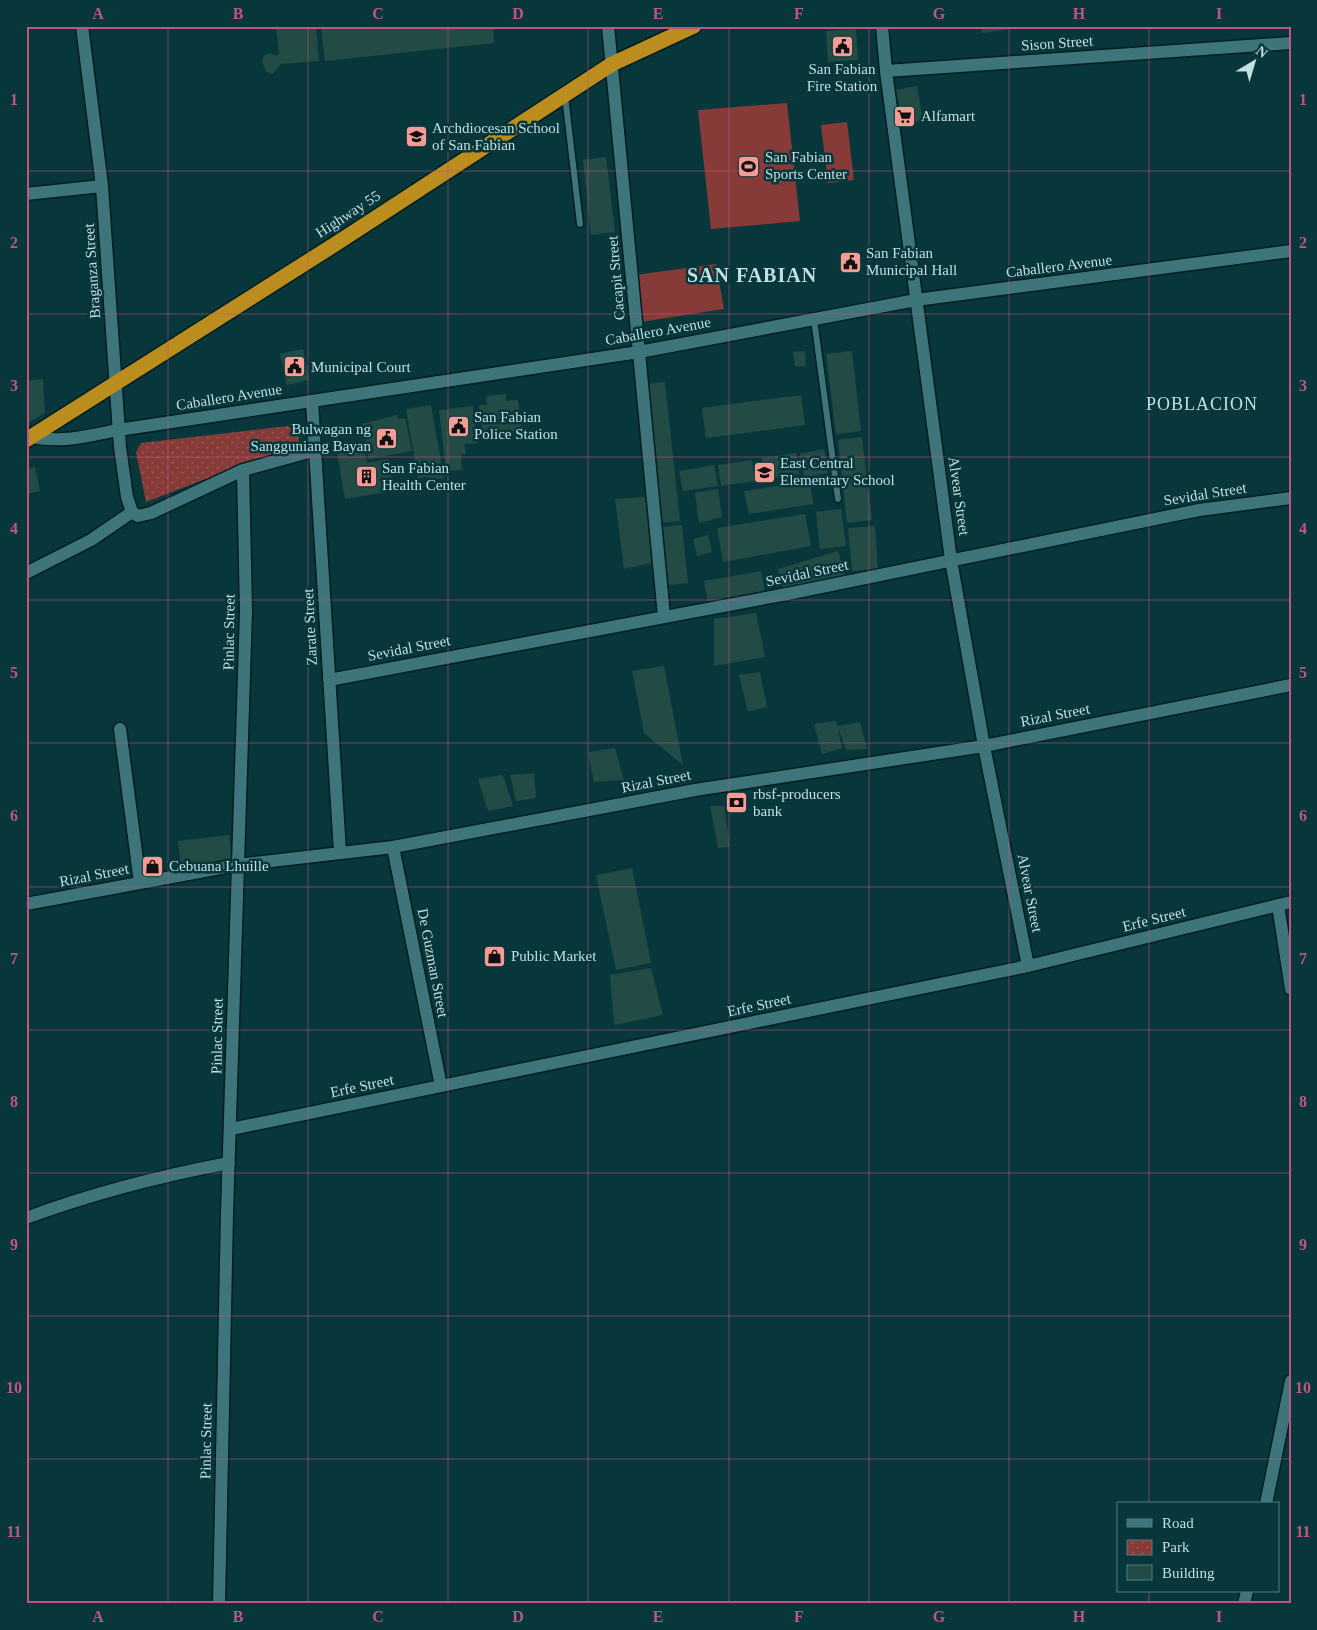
<svg xmlns="http://www.w3.org/2000/svg" width="1317" height="1630" font-family="'Times New Roman',serif">
<style>
.park{fill:url(#park-dots)}
.pitch{fill:#873b39}
.building{fill:#234b45}
.lines{fill:none;stroke-linecap:round;stroke-linejoin:round}
.lane-casing{stroke:#001d20;stroke-width:9}
.street-casing{stroke:#001d20;stroke-width:15}
.highway-casing{stroke:#001d20;stroke-width:18}
.lane{stroke:#3d757b;stroke-width:6}
.street{stroke:#3d757b;stroke-width:12}
.highway{stroke:#bb8d1e;stroke-width:15}
.grid{fill:none;stroke:#c25484;stroke-width:1;stroke-opacity:0.55}
.labels{text-anchor:middle;stroke-width:5;stroke-linejoin:round;paint-order:stroke}
.street-label{font-size:15px;fill:#c3dfe2;stroke:#08373b}
.poi-label{font-size:15px;fill:#c3dfe2;stroke:#08373b;text-anchor:start}
.quarter-label{font-size:18px;letter-spacing:1px;fill:#c3dfe2;stroke:#08373b}
.district-label{font-size:20px;font-weight:bold;letter-spacing:1px;fill:#c3dfe2;stroke:#08373b}
.neatline{fill:none;stroke:#c25484;stroke-width:2}
.grid-label{font-size:16px;text-anchor:middle;font-weight:bold;fill:#c25484}
</style>
<defs>
<pattern id="park-dots" width="8" height="8" patternUnits="userSpaceOnUse" patternTransform="scale(1.25)"><rect width="8" height="8" fill="#873b39"/><path d="M2 2h.1M6 6h.1" fill="none" stroke="#965755" stroke-width="1.8" stroke-linecap="round"/></pattern>
</defs>
<rect width="100%" height="100%" fill="#08373b"/>
<!-- park -->
<path class="park" d="M288 426 298 434 299 442 295 450 247 463 146 502 136 452 141 443Z"/>
<!-- pitch -->
<path class="pitch" d="M787 103 800 221 711 229 698 110Z
M847 122 854 180 828 183 821 125Z
M716 264 724 309 641 322 635 275Z"/>
<!-- building -->
<path class="building" d="M276 26H316L319 61 281 64 272 74 266 71 262 61 265 55 270 53 277 56 279 53Z
M321 26H493L494 43 325 61Z
M981 26H1010V29L982 33Z
M856 29 858 60 828 62 826 31Z
M917 86 923 120 903 124 896 90Z
M606 157 615 232 591 235 583 160Z
M303 349 309 380 287 385 280 354Z
M805 351 806 366 795 367 793 352Z
M852 351 861 431 836 434 826 354Z
M43 379 45 413 26 424V381Z
M665 382 680 521 662 523 647 384Z
M506 394V401L518 400 522 430 483 435 479 405H487L486 396Z
M801 395 805 425 706 438 702 408Z
M431 405 444 478 430 480 429 477 418 478 406 409Z
M473 406 477 443 464 444 466 454H461L462 470 446 471 439 410Z
M397 415 398 419 405 418 412 451 369 459 362 424Z
M862 437 872 520 847 523 838 440Z
M364 447 367 463 388 459 394 491 345 499 337 452Z
M824 449 828 473 804 477 800 454Z
M796 453 799 474 765 479 762 458Z
M752 460 755 481 721 486 718 465Z
M714 465 718 486 683 491 679 471Z
M35 467 40 491 26 494V469Z
M810 481 813 504 749 514 744 491Z
M718 489 722 517 699 523 695 493Z
M646 497 652 563 624 569 615 499Z
M841 509 846 546 820 549 816 512Z
M805 514 811 546 723 562 717 528Z
M682 525 688 583 668 585 662 527Z
M875 526 878 569 852 571 848 528Z
M708 535 712 552 697 556 693 539Z
M838 551 845 575 785 593 778 569Z
M761 571 765 593 708 603 704 581Z
M756 613 765 657 714 666V619Z
M664 666 683 765 644 733 632 671Z
M760 672 767 707 748 712 739 675Z
M836 721 842 748 822 754 814 724Z
M860 722 867 749 847 750 837 726Z
M615 748 624 780 594 782 588 752Z
M534 773 536 798 516 801 510 775Z
M503 775 513 806 488 811 478 779Z
M710 806H724L730 847 718 848Z
M229 835 232 861 181 866 178 841Z
M632 868 651 963 616 970 596 875Z
M651 968 663 1015 614 1025 610 975Z"/>
<g class="lines">
<defs>
<path id="lane" d="M565 96 580 224
M814 319 838 499"/>
<path id="street" d="M82 26 102 186 120 447 127 497 132 512
M608 26 664 616
M882 26 886 71 951 560 984 746 1028 966
M886 71 1291 43
M26 194 102 186
M312 401 340 852
M32 437C62 443 89 436 118 430L639 352 916 300 1291 251
M132 512 138 516 151 513 243 470 316 450
M26 573 91 540 132 512
M329 680 787 594 1199 510 1291 498
M120 729 140 883
M393 847 441 1086
M26 904 237 865 393 847 695 790 984 746 1291 685
M1278 905 1291 989
M231 1129 1028 966 1291 902
M26 1218C93 1193 160 1176 229 1163
M1266 1504 1291 1381
M219 1604 227 1213 246 611 243 470
M1244 1604 1247 1591"/>
<path id="highway" d="M26 440 337 243 612 64 694 26"/>
</defs>
<!-- lane casing -->
<use href="#lane" class="lane-casing"/>
<!-- street casing -->
<use href="#street" class="street-casing"/>
<!-- highway casing -->
<use href="#highway" class="highway-casing"/>
<!-- lane -->
<use href="#lane" class="lane"/>
<!-- street -->
<use href="#street" class="street"/>
<!-- highway -->
<use href="#highway" class="highway"/>
</g>
<!-- grid -->
<path class="grid" d="M168 26V1604M308 26V1604M448 26V1604M588 26V1604M729 26V1604M869 26V1604M1009 26V1604M1149 26V1504M26 171H1291M26 314H1291M26 457H1291M26 600H1291M26 743H1291M26 887H1291M26 1030H1291M26 1173H1291M26 1316H1291M26 1459H1291M1149 1591V1604"/>
<!-- icons -->
<defs>
<symbol id="civic-square" viewBox="-11 -11 22 22"><rect x="-9" y="-9" width="18" height="18" rx="4" fill="#f59c96" stroke="#08373b"/><path d="M-.6-6.5H3V-4.5H.6V-3L4-1V1h2V6H-6V1h2V-1L-.6-3ZM-1.2 2.5V6h2.4V2.5Z" fill="#111"/></symbol>
<symbol id="supermarket-square" viewBox="-11 -11 22 22"><rect x="-9" y="-9" width="18" height="18" rx="4" fill="#f59c96" stroke="#08373b"/><path d="M-6-5.5h2.5l.6 2H6L4.5 2H-2.5L-4.4-4H-6ZM-1.5 3.2a1.3 1.3 0 1 0 .1 0ZM3 3.2a1.3 1.3 0 1 0 .1 0Z" fill="#111"/></symbol>
<symbol id="school-square" viewBox="-11 -11 22 22"><rect x="-9" y="-9" width="18" height="18" rx="4" fill="#f59c96" stroke="#08373b"/><path d="M0-5L7-2L0 1L-7-2ZM-4 1L0 2.5L4 1V4Q0 6-4 4Z" fill="#111"/></symbol>
<symbol id="stadium-square" viewBox="-11 -11 22 22"><rect x="-9" y="-9" width="18" height="18" rx="4" fill="#f59c96" stroke="#08373b"/><path d="M0-5a6.5 5 0 1 0 0 10a6.5 5 0 1 0 0-10ZM-3.5-1.8h7v3.6h-7Z" fill="#111"/></symbol>
<symbol id="building-square" viewBox="-11 -11 22 22"><rect x="-9" y="-9" width="18" height="18" rx="4" fill="#f59c96" stroke="#08373b"/><path d="M-4-6H4V6H1V3H-1V6H-4ZM-2.5-4.3h1.7v1.8h-1.7ZM.8-4.3h1.7v1.8H.8ZM-2.5-1h1.7V.8h-1.7ZM.8-1h1.7V.8H.8Z" fill="#111"/></symbol>
<symbol id="bank-square" viewBox="-11 -11 22 22"><rect x="-9" y="-9" width="18" height="18" rx="4" fill="#f59c96" stroke="#08373b"/><path d="M-6-4H6V4H-6ZM0-2.3a2.3 2.3 0 1 0 0 4.6a2.3 2.3 0 1 0 0-4.6Z" fill="#111"/></symbol>
<symbol id="shop-square" viewBox="-11 -11 22 22"><rect x="-9" y="-9" width="18" height="18" rx="4" fill="#f59c96" stroke="#08373b"/><path d="M-5-2.5h2.3a2.7 3.5 0 0 1 5.4 0H5L5.5 6h-11ZM-1.5-2.5h3a1.5 2.3 0 0 0-3 0Z" fill="#111"/></symbol>
</defs>
<g fill-rule="evenodd">
<use href="#civic-square" x="830" y="34" width="25" height="25"/>
<use href="#supermarket-square" x="892" y="104" width="25" height="25"/>
<use href="#school-square" x="404" y="124" width="25" height="25"/>
<use href="#stadium-square" x="736" y="154" width="25" height="25"/>
<use href="#civic-square" x="838" y="250" width="25" height="25"/>
<use href="#civic-square" x="282" y="354" width="25" height="25"/>
<use href="#civic-square" x="446" y="414" width="25" height="25"/>
<use href="#civic-square" x="374" y="426" width="25" height="25"/>
<use href="#school-square" x="752" y="460" width="25" height="25"/>
<use href="#building-square" x="354" y="464" width="25" height="25"/>
<use href="#bank-square" x="724" y="790" width="25" height="25"/>
<use href="#shop-square" x="140" y="854" width="25" height="25"/>
<use href="#shop-square" x="482" y="944" width="25" height="25"/>
</g>
<g class="labels">
<!-- street labels -->
<g class="street-label">
<text transform="translate(1057 43) rotate(-4)" y="5">Sison Street</text>
<text transform="translate(348 214) rotate(-33)" y="5">Highway 55</text>
<text transform="translate(1059 266) rotate(-7)" y="5">Caballero Avenue</text>
<text transform="translate(92 271) rotate(-94)" y="5">Braganza Street</text>
<text transform="translate(616 278) rotate(-95)" y="5">Cacapit Street</text>
<text transform="translate(658 331) rotate(-10)" y="5">Caballero Avenue</text>
<text transform="translate(229 397) rotate(-9)" y="5">Caballero Avenue</text>
<text transform="translate(1205 494) rotate(-9)" y="5">Sevidal Street</text>
<text transform="translate(959 496) rotate(82)" y="5">Alvear Street</text>
<text transform="translate(807 573) rotate(-12)" y="5">Sevidal Street</text>
<text transform="translate(310 627) rotate(-93)" y="5">Zarate Street</text>
<text transform="translate(229 632) rotate(-89)" y="5">Pinlac Street</text>
<text transform="translate(409 648) rotate(-11)" y="5">Sevidal Street</text>
<text transform="translate(1055 715) rotate(-11)" y="5">Rizal Street</text>
<text transform="translate(656 781) rotate(-11)" y="5">Rizal Street</text>
<text transform="translate(94 875) rotate(-11)" y="5">Rizal Street</text>
<text transform="translate(1030 893) rotate(79)" y="5">Alvear Street</text>
<text transform="translate(1154 919) rotate(-14)" y="5">Erfe Street</text>
<text transform="translate(433 963) rotate(79)" y="5">De Guzman Street</text>
<text transform="translate(759 1005) rotate(-12)" y="5">Erfe Street</text>
<text transform="translate(217 1036) rotate(-89)" y="5">Pinlac Street</text>
<text transform="translate(362 1086) rotate(-12)" y="5">Erfe Street</text>
<text transform="translate(206 1441) rotate(-89)" y="5">Pinlac Street</text>
</g>
<!-- poi labels -->
<g class="poi-label">
<text x="842" y="74" text-anchor="middle">San Fabian<tspan x="842" dy="17">Fire Station</tspan></text>
<text x="921" y="121">Alfamart</text>
<text x="432" y="133">Archdiocesan School<tspan x="432" dy="17">of San Fabian</tspan></text>
<text x="765" y="162">San Fabian<tspan x="765" dy="17">Sports Center</tspan></text>
<text x="866" y="258">San Fabian<tspan x="866" dy="17">Municipal Hall</tspan></text>
<text x="311" y="372">Municipal Court</text>
<text x="474" y="422">San Fabian<tspan x="474" dy="17">Police Station</tspan></text>
<text x="371" y="434" text-anchor="end">Bulwagan ng<tspan x="371" dy="17">Sangguniang Bayan</tspan></text>
<text x="780" y="468">East Central<tspan x="780" dy="17">Elementary School</tspan></text>
<text x="382" y="473">San Fabian<tspan x="382" dy="17">Health Center</tspan></text>
<text x="753" y="799">rbsf-producers<tspan x="753" dy="17">bank</tspan></text>
<text x="169" y="871">Cebuana Lhuille</text>
<text x="511" y="961">Public Market</text>
</g>
<!-- quarter labels -->
<g class="quarter-label">
<text x="1202" y="410">POBLACION</text>
</g>
<!-- district labels -->
<g class="district-label">
<text x="752" y="282">SAN FABIAN</text>
</g>
</g>
<!-- border -->
<rect width="1317" height="1630" fill="none" stroke="#08373b" stroke-width="55"/>
<!-- legend -->
<rect x="1117" y="1502" width="162" height="90" fill="#08373b" stroke="#537a7e"/>
<rect x="1127" y="1519" width="25" height="8" fill="#3d757b" stroke="#537a7e"/>
<text x="1162" y="1528" font-size="15" fill="#c3dfe2">Road</text>
<rect x="1127" y="1540" width="25" height="15" fill="url(#park-dots)" stroke="#537a7e"/>
<text x="1162" y="1552" font-size="15" fill="#c3dfe2">Park</text>
<rect x="1127" y="1565" width="25" height="15" fill="#234b45" stroke="#537a7e"/>
<text x="1162" y="1578" font-size="15" fill="#c3dfe2">Building</text>
<!-- north arrow -->
<g transform="translate(1254 62) rotate(38)" stroke="#08373b" stroke-width="4" paint-order="stroke">
<path d="M0-4L9 19L0 12L-9 19Z" fill="#c3dfe2"/>
<text y="-8" font-size="14" font-weight="bold" text-anchor="middle" fill="#c3dfe2">N</text>
</g>
<rect x="28" y="28" width="1262" height="1574" class="neatline"/>
<g class="grid-label">
<text x="98" y="19">A</text>
<text x="238" y="19">B</text>
<text x="378" y="19">C</text>
<text x="518" y="19">D</text>
<text x="658" y="19">E</text>
<text x="799" y="19">F</text>
<text x="939" y="19">G</text>
<text x="1079" y="19">H</text>
<text x="1219" y="19">I</text>
<text x="14" y="105">1</text>
<text x="1303" y="105">1</text>
<text x="14" y="248">2</text>
<text x="1303" y="248">2</text>
<text x="14" y="391">3</text>
<text x="1303" y="391">3</text>
<text x="14" y="534">4</text>
<text x="1303" y="534">4</text>
<text x="14" y="678">5</text>
<text x="1303" y="678">5</text>
<text x="14" y="821">6</text>
<text x="1303" y="821">6</text>
<text x="14" y="964">7</text>
<text x="1303" y="964">7</text>
<text x="14" y="1107">8</text>
<text x="1303" y="1107">8</text>
<text x="14" y="1250">9</text>
<text x="1303" y="1250">9</text>
<text x="14" y="1393">10</text>
<text x="1303" y="1393">10</text>
<text x="14" y="1537">11</text>
<text x="1303" y="1537">11</text>
<text x="98" y="1622">A</text>
<text x="238" y="1622">B</text>
<text x="378" y="1622">C</text>
<text x="518" y="1622">D</text>
<text x="658" y="1622">E</text>
<text x="799" y="1622">F</text>
<text x="939" y="1622">G</text>
<text x="1079" y="1622">H</text>
<text x="1219" y="1622">I</text>
</g>
</svg>
